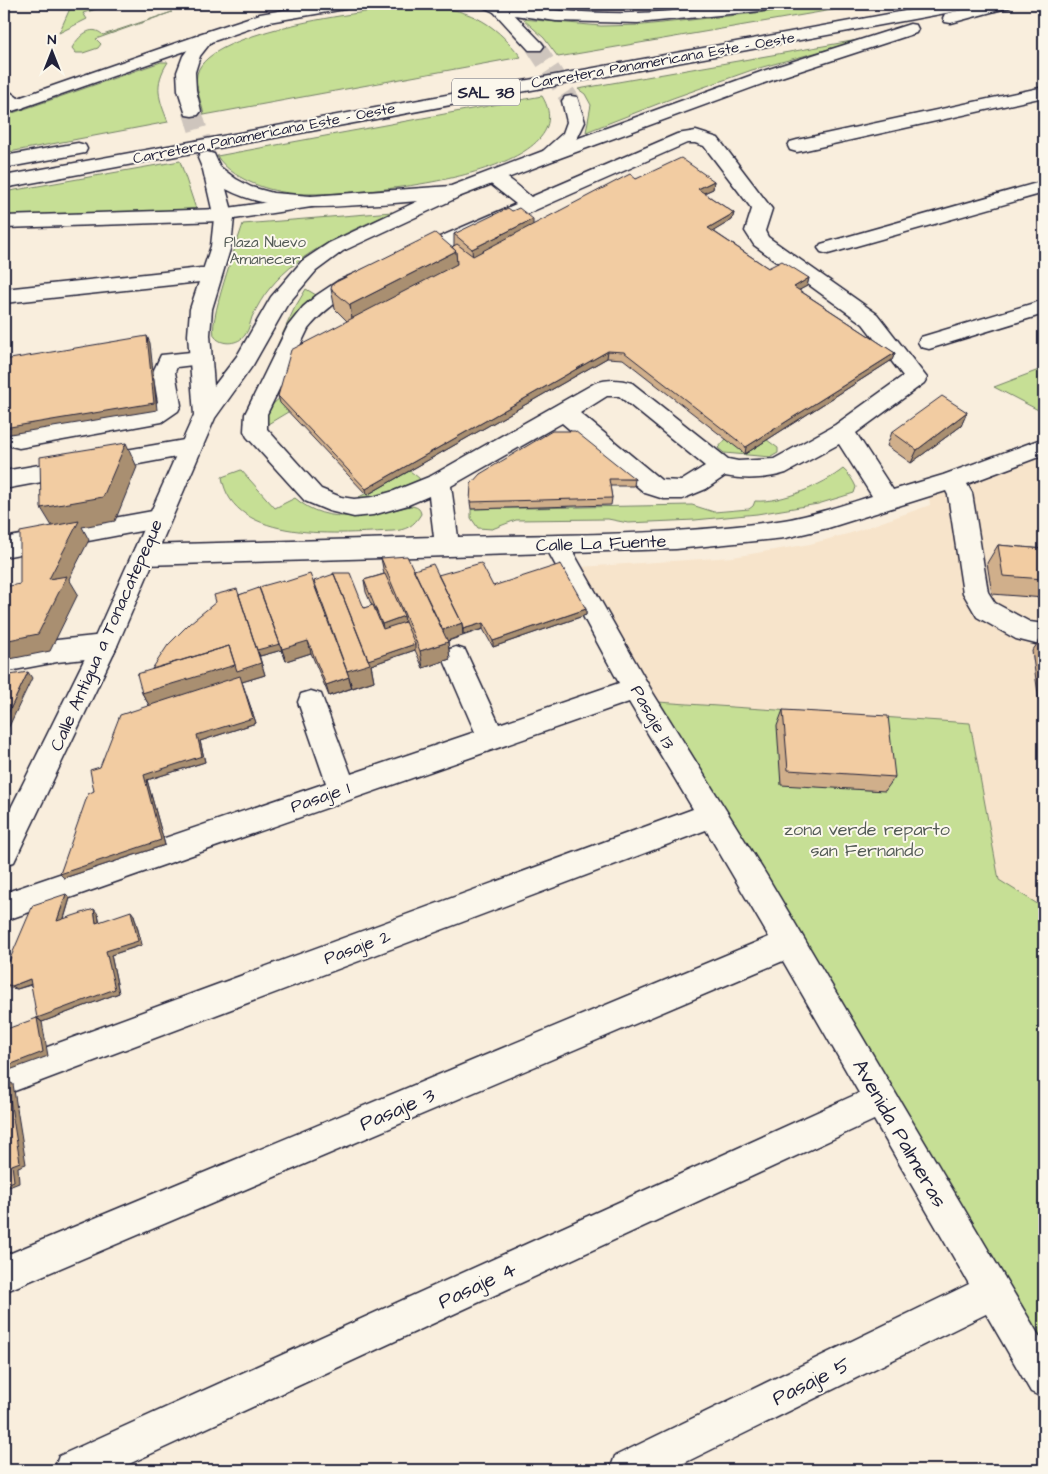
<svg xmlns="http://www.w3.org/2000/svg" width="1048" height="1474" font-family="'Architects Daughter',sans-serif">
<style>
.built{fill:#f7e4cb}
.green{fill:#c6df95;stroke:#748068}
.lines{fill:none;stroke-linecap:round;stroke-linejoin:round}
.major-tunnel{stroke:#cec5bd;stroke-width:19;stroke-dasharray:19 9;stroke-linecap:butt}
.minor-casing{stroke:#22223b;stroke-width:3}
.major-casing{stroke:#22223b;stroke-width:3}
.highway-casing{stroke:#22223b;stroke-width:3}
.minor{fill:#fbf7ec;fill-rule:evenodd}
.major{fill:#fbf7ec;fill-rule:evenodd}
.highway{fill:#fbf7ec;fill-rule:evenodd}
.wall{fill:#d0af8b;stroke:#22223b}
.shaded-wall{fill:#a98f71;stroke:#22223b}
.building{fill:#f2cca2;stroke:#22223b}
.labels{text-anchor:middle;stroke-width:4;stroke-linejoin:round;paint-order:stroke}
.far-street-label{font-size:15px;fill:#22223b;stroke:#fbf7ec}
.far-park-label{font-size:15px;fill:#535b56;stroke:#fbf7ec}
.shield{fill:#fbf7ec;stroke:#636270;stroke-width:1}
.shield-label{font-size:16px;font-weight:bold;fill:#22223b}
.street-label{font-size:18px;fill:#22223b;stroke:#fbf7ec}
.park-label{font-size:18px;fill:#535b56;stroke:#fbf7ec}
.near-street-label{font-size:21px;fill:#22223b;stroke:#fbf7ec}
</style>
<rect width="100%" height="100%" fill="#f9eedd"/>
<filter id="ink" filterUnits="userSpaceOnUse"><feTurbulence type="fractalNoise" baseFrequency=".02" numOctaves="2"/><feDisplacementMap in="SourceGraphic" scale="10" xChannelSelector="R" yChannelSelector="G"/><feConvolveMatrix kernelMatrix="1 2 1 2 8 2 1 2 1" color-interpolation-filters="sRGB"/></filter>
<g filter="url(#ink)">
<!-- built -->
<path class="built" d="M1044 455V908L999 881 643 701 580 567 733 557 810 544 851 533 930 505 929 497 1013 468Z"/>
<!-- green -->
<path class="green" d="M72 4H113L83 13 87 19 59 33Z
M538 4H672L601 8Z
M841 4H867L558 57 544 38 523 19 601 26 643 25Z
M420 5C468 9 491 19 521 57L204 115C202 103 194 86 197 74 208 28 378 10 420 5Z
M172 12 96 39 101 44 98 48 83 53H76L72 48C78 37 91 23 103 35Z
M869 38 752 70 673 98 586 132 591 105 585 94 578 89Z
M161 62H168C153 85 159 99 168 122L4 153V116Z
M542 96C593 179 334 199 289 193 264 190 231 178 217 156Z
M180 161 196 209 4 219V192Z
M392 212C350 232 301 250 270 288 263 296 257 307 252 317 250 323 249 330 245 335 239 344 222 346 215 337 206 327 238 240 243 224Z
M306 289 316 295 294 322 267 368 294 309Z
M1044 368V413L994 387Z
M282 396 288 412 268 424 265 419 273 404Z
M726 439 767 440 778 448V453L771 457 724 453 718 448Z
M843 469C849 474 853 480 856 487L854 493 818 504 757 514 695 520 628 523 608 519 516 520 492 529 478 528 471 518V509L692 505 714 512 749 509 753 506 755 501C781 503 823 485 843 469Z
M241 470 275 508 295 498C328 527 372 515 411 506 417 507 420 508 421 514 414 526 406 530 393 531 343 533 232 545 222 477Z
M410 471 419 478 422 484 365 499 359 497Z
M643 701 970 723 999 880 1044 908V1380Z"/>
<g class="lines">
<!-- major-tunnel -->
<path class="major-tunnel" d="M535 46 571 101
M192 111 207 158"/>
<defs>
<path id="minor" d="M1044 87V97L797 152 790 150 788 146 790 142 797 140Z
M4 91 10 92 26 104 23 108 17 109 4 104Z
M696 131 718 138 769 205 772 209 765 231 768 237 877 314 927 378 924 383 856 433 893 490 943 475 1044 438V455L967 484 972 493 988 592 995 603 1030 622 1044 624V646L1016 639 977 617 963 593 948 495 946 491 828 528 785 538 676 549 573 552 653 693 767 876 1044 1344V1398L1031 1392 986 1314 670 1470H610L615 1456 969 1284 874 1120 116 1470H54L59 1456 859 1093 783 961 4 1292V1256L769 937 706 830 4 1095V1063L693 809 629 702 4 921V893L326 783 298 702 301 694 311 691 321 694 351 774 475 732 443 658 447 650 456 647 465 650 499 724 619 683 549 553 144 565 135 562 132 555 135 548 144 545 434 537 429 496 408 505 373 515 354 517 329 511 305 501 247 437 244 431 245 414 288 326 303 307 317 295 338 281 516 204 487 181 484 177 487 173C504 169 519 188 531 197L677 134ZM687 143H695L704 146 752 209 745 231 754 245 863 324 903 376 835 425 774 459 738 461 728 459 632 383C620 379 607 379 595 383L431 476 394 491 373 497 354 499 341 497 321 489 267 429V414L308 329C321 313 336 302 352 291ZM607 396H619L705 466 681 481 661 480 580 413ZM562 423 645 493 664 499H682L706 489 725 476C744 480 767 479 786 473L839 444 872 496C843 505 814 515 784 520 677 536 566 534 458 537L451 486Z
M1044 181V193L828 254 821 252 818 248 821 244Z
M201 268 217 273 220 278 217 283 210 285 200 282 4 303V289Z
M1044 300V314L929 349 921 347 918 342 921 337Z
M201 351 209 353 212 358 209 363 177 367 175 372 181 405 178 411 162 422 19 448 11 446 8 440 11 434 19 432 148 409 158 402 153 372 161 355Z
M190 439 198 441 202 447 198 453 4 489V471Z
M158 510 167 512 170 519 167 526 4 557V538Z
M104 635 113 638 117 646 113 654 104 657 57 662 4 672V650L57 640Z"/>
<path id="major" d="M319 4H353L351 7 345 9 269 22 211 42 200 56 195 72 196 90 201 111 198 115 192 116 186 115 178 90 177 72 183 56 199 34 260 14Z
M481 4H502L506 6 541 42 544 46 541 50H529L494 12 483 7Z
M571 96 577 97 585 122 577 139 557 159 461 196 343 251 316 271 287 305 253 365 215 418 117 646 14 862 4 865V822L91 646 194 415 188 335 190 309 211 246 214 218 203 170 198 158 200 154 207 152 214 154 220 167 236 179 251 187 273 193 311 196 451 186 543 151 563 133 567 122 562 101 565 97ZM226 189C267 211 315 208 360 205 379 204 398 203 418 201L329 243 302 261 271 297 237 356 214 386 210 335 212 309 231 246 234 218Z"/>
<path id="highway" d="M500 4C545 10 591 14 637 13 687 12 737 1 788 4L786 7 780 9 638 23 556 21 494 12 492 9 494 6Z
M943 4H976L974 7 986 4H1012L1010 7 951 23 945 22 943 18 945 14 962 10 4 188V176Z
M910 24 916 25 918 29 916 33 778 78 557 159 550 161 543 159 541 155 543 151 766 70Z
M205 33 211 34 213 38 211 42 4 114V103Z
M78 143 85 145 87 149 85 153 4 168V156Z
M311 196 318 198 321 202 318 206 221 221 4 228V216L221 209Z"/>
</defs>
<!-- minor casing -->
<use href="#minor" class="minor-casing"/>
<!-- major casing -->
<use href="#major" class="major-casing"/>
<!-- highway casing -->
<use href="#highway" class="highway-casing"/>
<!-- minor -->
<use href="#minor" class="minor"/>
<!-- major -->
<use href="#major" class="major"/>
<!-- highway -->
<use href="#highway" class="highway"/>
</g>
<!-- wall -->
<path class="wall" d="M636 179 714 181 713 189 704 193 734 213 732 220 713 231 768 268 809 278 807 286 799 290 895 353 892 360 745 454 623 359 607 358 367 495 280 403 278 396 347 321 335 309 331 289 452 247 454 245V234L512 211 533 225Z
M967 412 961 426 911 463 887 446 892 432Z
M480 474 635 479 634 486H610L612 498 611 505 471 509 470 502Z
M998 545 1044 549V598L992 594 987 563Z
M381 558 414 570 493 586 586 609V615L493 647 483 629 448 641 450 659 423 668 415 650 371 665 374 681 329 696 311 653 286 661 282 650 260 656 258 652 265 675 242 682 256 723 200 741 205 762 147 780 165 845 64 878 60 874 94 791 100 767 149 705 142 693 152 669 239 595 285 582 318 595 314 581 364 608 372 606 366 592 364 580 384 574Z
M1044 635V701H1039L1032 651Z
M783 710 895 777 885 791 781 785 777 726Z
M70 898 64 919 98 914 100 922 134 915 142 945 111 955 119 993 42 1022 31 985 17 989 5 987H4V973Z"/>
<!-- shaded-wall -->
<path class="shaded-wall" d="M714 181 713 189 697 196 698 189Z
M734 213 732 220 707 235 708 228Z
M533 219V233L473 263 472 249Z
M456 251 458 271 353 326 350 305Z
M809 278 807 286 792 294 794 287Z
M147 336 150 343 157 410 4 435V428Z
M608 351 607 358 367 495 366 489Z
M895 353 892 360 745 454 746 447Z
M967 412 961 426 911 463 917 450Z
M126 443 137 467 115 521 82 527 89 540 69 579 78 594 50 651 5 660 4 658V641L49 579 55 531 41 508Z
M241 601 279 644 282 650 260 656 258 652 265 675 242 682 256 723 200 741 205 762 147 780 165 845 64 878 60 874 144 775 152 710 142 693Z
M586 609V615L493 647V641Z
M404 616 406 628 384 635 382 624Z
M462 623 463 635 442 643 441 631Z
M483 623V629L463 635V629Z
M308 641 311 653 286 661 280 644Z
M448 642 450 659 423 668 420 651Z
M415 644V650L371 665 374 681 352 688 347 671 367 660Z
M28 672 32 678 4 737V722Z
M349 677 352 688 329 696 326 685Z
M66 894 70 898 62 925 57 921Z
M94 909 98 914 100 927 96 923Z
M131 911 134 915 142 945 111 955 119 993 42 1022 37 1018 106 951Z
M30 979 35 983 17 989 12 986Z
M37 1018 42 1022 48 1056 4 1072V1067Z
M7 1081 13 1084 26 1164 18 1167 19 1183 4 1189V1185L12 1165Z"/>
<!-- building -->
<path class="building" d="M681 158 714 181 698 189 734 213 708 228 768 268 782 261 809 278 794 287 895 353 746 447 624 352 608 351 366 489 278 396 291 350 457 264 456 251 452 247 457 244 473 256 630 174 636 179Z
M508 208 512 211 519 208 533 219 472 249 454 234Z
M435 233 456 251 350 305 331 289 332 285 336 282Z
M147 336 154 403 4 428V360Z
M942 396 967 412 917 450 892 432Z
M552 431H575L635 479H609L612 498 470 502 471 484 480 474Z
M126 443 103 497 41 508 40 457Z
M79 521 49 579 67 576 38 634 4 641V587L20 584V532Z
M998 545 1044 549V579L1003 576Z
M407 556 448 642 420 651 381 558Z
M481 563 493 586 561 564 586 609 493 641 483 623 463 629 462 623 438 575Z
M433 564 462 623 443 630 414 570Z
M333 573H350L364 608 373 605 383 629 405 622 415 644 368 660 334 574 333 575Z
M310 574 349 677 326 685 308 641 282 649 259 587 284 580 285 582Z
M334 574 370 664 347 671 314 581Z
M385 574 404 616 382 624 364 580Z
M259 588 280 644 257 650 239 595Z
M237 589 261 663 237 671 229 646 152 669 168 645 190 623 216 602 214 595Z
M229 646 235 665 142 693 137 674Z
M28 672 4 722V676Z
M240 676 253 718 197 735 202 756 144 775 161 840 60 874 88 794 94 791 90 770 100 767 120 715Z
M783 710 888 716 895 777 788 770Z
M66 894 57 921 94 909 96 923 131 911 138 941 106 951 115 989 37 1018 30 979 12 986 4 984V973L33 905Z
M37 1018 43 1052 4 1067V1030Z
M7 1081 20 1162 12 1165 14 1181 4 1185V1083Z"/>
</g>
<g class="labels">
<!-- far-street labels -->
<g class="far-street-label">
<text transform="translate(663 60) rotate(-10)" y="5">Carretera Panamericana Este - Oeste</text>
<text transform="translate(264 133) rotate(-11)" y="5">Carretera Panamericana Este - Oeste</text>
</g>
<!-- far-park labels -->
<g class="far-park-label">
<text x="265" y="247">Plaza Nuevo<tspan x="265" dy="17">Amanecer</tspan></text>
</g>
<!-- shield labels -->
<rect class="shield" x="452" y="78.5" width="68" height="27" rx="4"/>
<g class="shield-label">
<text x="486" y="98">SAL 38</text>
</g>
<!-- street labels -->
<g class="street-label">
<text transform="translate(601 543) rotate(-2)" y="6">Calle La Fuente</text>
<text transform="translate(106 635) rotate(-66)" y="6">Calle Antigua a Tonacatepeque</text>
<text transform="translate(653 717) rotate(60)" y="6">Pasaje 13</text>
<text transform="translate(320 797) rotate(-19)" y="6">Pasaje 1</text>
<text transform="translate(357 947) rotate(-20)" y="6">Pasaje 2</text>
</g>
<!-- park labels -->
<g class="park-label">
<text x="867" y="835">zona verde reparto<tspan x="867" dy="21">san Fernando</tspan></text>
</g>
<!-- near-street labels -->
<g class="near-street-label">
<text transform="translate(397 1109) rotate(-23)" y="7">Pasaje 3</text>
<text transform="translate(900 1133) rotate(60)" y="7">Avenida Palmeras</text>
<text transform="translate(477 1285) rotate(-25)" y="7">Pasaje 4</text>
<text transform="translate(811 1381) rotate(-26)" y="7">Pasaje 5</text>
</g>
</g>
<!-- margin -->
<rect width="1048" height="1474" fill="none" stroke="#fbf7ec" stroke-width="20"/>
<rect x="10" y="10" width="1028" height="1454" fill="none" stroke="#22223b" stroke-width="2" filter="url(#ink)"/>
<!-- north arrow -->
<g transform="translate(52 52)" stroke="#fbf7ec" stroke-width="4" paint-order="stroke">
<path d="M0-4L9 19L0 12L-9 19Z" fill="#22223b"/>
<text y="-8" font-size="14" font-weight="bold" text-anchor="middle" fill="#22223b">N</text>
</g>
</svg>
